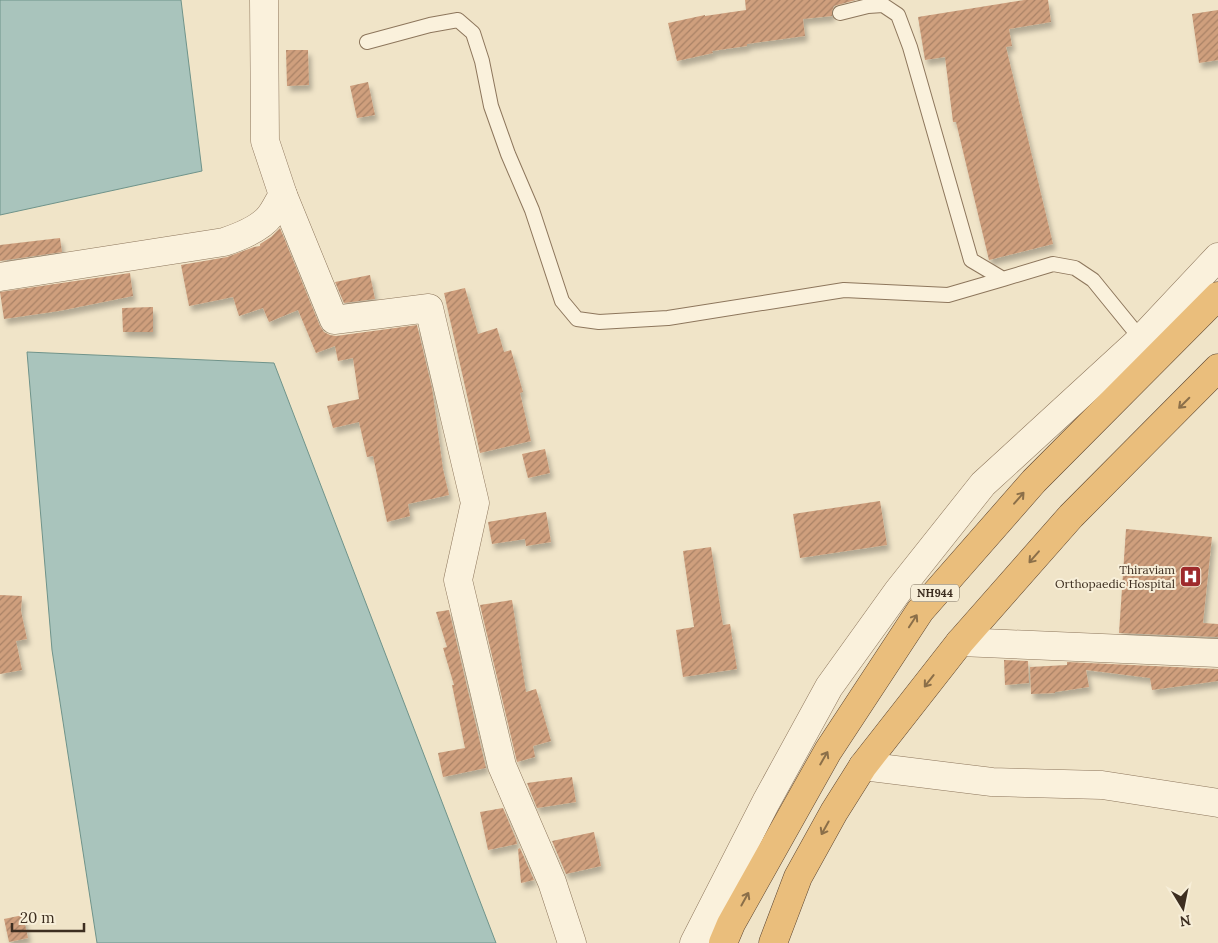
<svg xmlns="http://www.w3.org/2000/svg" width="1218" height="943" font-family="Lora,serif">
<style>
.water{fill:#a9c4bc;stroke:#6f938a}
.building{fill:url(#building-hatch);filter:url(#shadow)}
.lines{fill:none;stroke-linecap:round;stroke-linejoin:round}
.service-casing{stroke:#8d765c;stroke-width:16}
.minor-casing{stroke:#8d765c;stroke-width:29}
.tertiary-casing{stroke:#8d765c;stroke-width:29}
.trunk-casing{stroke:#5b4430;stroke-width:29}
.service{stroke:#faf1dc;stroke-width:14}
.minor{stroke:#faf1dc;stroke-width:28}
.tertiary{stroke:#faf1dc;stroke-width:28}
.trunk{stroke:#eabe7c;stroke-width:28}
.oneway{stroke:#8b6f49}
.labels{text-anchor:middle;stroke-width:4;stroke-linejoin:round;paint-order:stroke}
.shield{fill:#f7eed8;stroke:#756857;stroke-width:1}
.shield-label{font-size:11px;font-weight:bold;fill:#3d2e20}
.poi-label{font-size:12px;fill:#3d2e20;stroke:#f7eed8;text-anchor:end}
</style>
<defs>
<pattern id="building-hatch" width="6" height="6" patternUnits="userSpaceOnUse" patternTransform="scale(1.25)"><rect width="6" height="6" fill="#cf9f7d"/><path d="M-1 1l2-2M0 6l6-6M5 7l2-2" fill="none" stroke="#a98266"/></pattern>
<filter id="shadow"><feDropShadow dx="3" dy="5.5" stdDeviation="2.5" flood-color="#0004"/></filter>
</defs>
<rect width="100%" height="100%" fill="#f0e4c8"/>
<!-- water -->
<path class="water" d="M0 0H181L202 171 0 215Z
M27 352 274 363 496 943H97L52 650Z"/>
<!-- building -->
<path class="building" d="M745 0H856L834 6 832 11V16L803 19 805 36 747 44V46L712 51 713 53 677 61 668 23 705 15V16L746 10Z
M1024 0H1048L1051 22 1009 29 1012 46 1006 47 1053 244 989 260 956 122H953L945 57 925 60 918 17Z
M1218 10V60L1199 63 1192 14Z
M286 50H308L309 85 287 86Z
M368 82 375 115 357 118 350 86Z
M280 228 320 326 324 332 330 335 336 336 417 325 432 388 443 469 449 495 408 504 410 516 387 522 373 456 367 457 359 422 333 428 327 406 359 399 353 358 338 361 335 346 316 353 298 310 269 322 263 308 239 316 233 297 189 306 181 265 227 257 254 247 260 246V244L271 237Z
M60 238 62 252 0 261V245Z
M130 273 133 296 59 311 4 319 0 292Z
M370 275 375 299 344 303 335 282Z
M465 288 478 334 497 328 504 352 511 350 523 392 520 393 531 441 480 453 444 293Z
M153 307V332H123L122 308Z
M545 449 550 473 528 478 522 454Z
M880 501 887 545 800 558 793 514Z
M546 512 551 542 526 546 525 539 492 544 488 522Z
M1126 529 1212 537 1203 623 1218 624V637L1119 633Z
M711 547 723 625 730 624 737 669 683 677 676 630 694 627 683 551Z
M0 595 22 596 21 611 27 639 16 641 22 670 0 674Z
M512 600 526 692 536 689 551 741 533 746 535 757 517 762 480 605Z
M449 610 486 768 443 777 438 753 465 748 452 685H454L443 648 447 647 436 612Z
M1004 660 1028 661 1029 683 1005 685Z
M1067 662 1218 669V681L1152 690 1150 678 1086 670 1089 687 1055 692V693L1031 694 1030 667 1067 665Z
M572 777 576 802 537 808 527 783Z
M503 808 516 839 517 844 488 850 480 812Z
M594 832 601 866 566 874 552 841Z
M520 848 534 880 521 883 518 849Z
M23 915 28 938 9 942 4 919Z"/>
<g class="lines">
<defs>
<path id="service" d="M840 13 868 6 883 5 898 15 910 47 971 260 1003 279 1053 264 1075 268 1093 280 1141 339
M367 42 430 25 458 20 473 33 482 61 491 106 508 154 532 210 562 301 577 319 599 322 668 318 844 290 948 295 1003 279"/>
<path id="minor" d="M283 195 334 320 429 308 475 503 458 580 502 766 552 882 572 943
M960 642 1218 653
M863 766 992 782 1102 785 1218 803
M694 943 766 802 829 687 898 591 983 484 1141 339 1218 257"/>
<path id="tertiary" d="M0 277 224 242C239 237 260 229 270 216 275 210 278 202 283 195L265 141 264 0"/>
<path id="trunk" d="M723 943 731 924 828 751 920 611 1034 481 1218 296
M773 943 798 877 834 812 863 766 960 642 1071 516 1218 368"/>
</defs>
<!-- service casing -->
<use href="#service" class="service-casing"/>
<!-- minor casing -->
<use href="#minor" class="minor-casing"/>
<!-- tertiary casing -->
<use href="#tertiary" class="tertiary-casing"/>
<!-- trunk casing -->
<use href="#trunk" class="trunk-casing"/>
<!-- service -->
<use href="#service" class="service"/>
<!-- minor -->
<use href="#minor" class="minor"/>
<!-- tertiary -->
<use href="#tertiary" class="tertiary"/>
<!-- trunk -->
<use href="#trunk" class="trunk"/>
</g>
<!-- one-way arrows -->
<defs><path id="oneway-shaft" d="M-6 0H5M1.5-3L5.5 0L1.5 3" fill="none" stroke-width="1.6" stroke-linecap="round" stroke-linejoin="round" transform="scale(1.25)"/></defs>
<g class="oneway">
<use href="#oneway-shaft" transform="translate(1184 403) rotate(135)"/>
<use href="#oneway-shaft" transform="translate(1019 498) rotate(-49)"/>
<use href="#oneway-shaft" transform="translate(1034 557) rotate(131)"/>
<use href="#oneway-shaft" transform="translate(913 621) rotate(-57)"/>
<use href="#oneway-shaft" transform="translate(929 681) rotate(128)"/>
<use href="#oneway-shaft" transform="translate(824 758) rotate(-60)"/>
<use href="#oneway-shaft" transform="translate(825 828) rotate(119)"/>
<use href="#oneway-shaft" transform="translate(745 899) rotate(-61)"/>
</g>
<!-- icons -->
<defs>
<symbol id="hospital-square" viewBox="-11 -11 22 22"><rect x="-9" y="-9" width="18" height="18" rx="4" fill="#9e2a2b" stroke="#f7eed8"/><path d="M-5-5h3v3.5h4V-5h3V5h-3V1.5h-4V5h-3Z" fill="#fff"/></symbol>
</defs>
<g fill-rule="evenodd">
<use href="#hospital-square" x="1178" y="564" width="25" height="25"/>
</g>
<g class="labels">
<!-- shield labels -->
<rect class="shield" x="911" y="584.5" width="48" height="17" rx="4"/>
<g class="shield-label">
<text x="935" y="597">NH944</text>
</g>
<!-- poi labels -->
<g class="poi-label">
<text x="1175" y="574">Thiraviam<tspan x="1175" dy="14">Orthopaedic Hospital</tspan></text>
</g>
</g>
<!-- north arrow -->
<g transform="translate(1183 908) rotate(170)" stroke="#f7eed8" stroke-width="4" paint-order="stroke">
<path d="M0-4L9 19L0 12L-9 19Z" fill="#3d2e20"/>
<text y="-8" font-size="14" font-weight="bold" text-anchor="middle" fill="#3d2e20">N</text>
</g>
<!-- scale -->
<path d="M12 923v8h72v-8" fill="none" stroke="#3d2e20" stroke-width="2.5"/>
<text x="20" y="923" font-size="15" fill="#3d2e20" stroke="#f7eed8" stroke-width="4" paint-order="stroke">20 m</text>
</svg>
